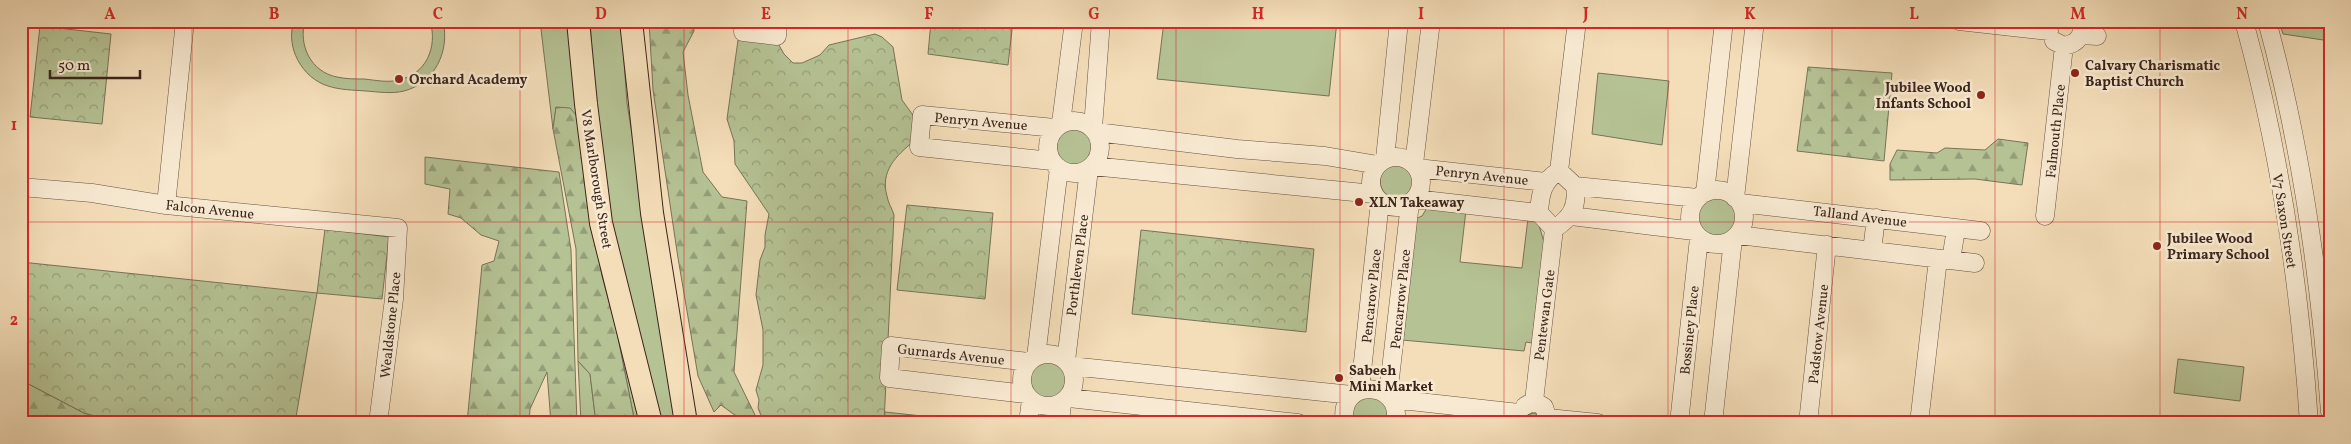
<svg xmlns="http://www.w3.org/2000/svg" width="2351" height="444" font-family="Vollkorn,serif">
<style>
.green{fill:#b5c294;stroke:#787358}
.forest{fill:url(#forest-firs);stroke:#787358}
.park{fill:url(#park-crowns);stroke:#787358}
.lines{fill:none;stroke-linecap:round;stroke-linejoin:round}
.minor-casing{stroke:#695242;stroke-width:19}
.major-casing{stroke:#3b241b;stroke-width:24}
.minor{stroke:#f8ead2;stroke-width:18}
.major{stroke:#f4deb9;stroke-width:22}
.grid{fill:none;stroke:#d62828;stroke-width:1;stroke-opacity:0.55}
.poi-dot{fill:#8f2418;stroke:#f8ead2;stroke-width:2}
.labels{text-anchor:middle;stroke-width:5;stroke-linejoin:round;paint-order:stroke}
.poi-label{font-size:14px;font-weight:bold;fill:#3b241b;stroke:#f8ead2;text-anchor:start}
.street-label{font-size:14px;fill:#3b241b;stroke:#f8ead2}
.neatline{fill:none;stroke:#d62828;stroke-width:2}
.grid-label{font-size:16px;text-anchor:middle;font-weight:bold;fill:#d62828}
</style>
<defs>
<pattern id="forest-firs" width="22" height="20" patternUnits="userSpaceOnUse" patternTransform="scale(1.25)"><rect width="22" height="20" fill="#b5c294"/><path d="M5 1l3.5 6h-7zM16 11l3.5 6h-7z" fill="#949d78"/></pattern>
<pattern id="park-crowns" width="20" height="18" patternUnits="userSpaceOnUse" patternTransform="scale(1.25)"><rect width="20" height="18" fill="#b5c294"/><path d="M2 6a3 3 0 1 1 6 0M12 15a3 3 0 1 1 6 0" fill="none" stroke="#949d78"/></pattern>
</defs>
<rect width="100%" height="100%" fill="#f4deb9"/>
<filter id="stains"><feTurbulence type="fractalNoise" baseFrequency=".004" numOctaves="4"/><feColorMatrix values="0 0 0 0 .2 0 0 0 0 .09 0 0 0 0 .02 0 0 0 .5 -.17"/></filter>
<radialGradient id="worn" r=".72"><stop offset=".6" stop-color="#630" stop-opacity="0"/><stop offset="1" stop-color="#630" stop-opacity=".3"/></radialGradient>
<!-- green -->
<path class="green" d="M294 21H305C298 45 311 72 337 77 346 79 355 79 364 79 375 80 388 83 398 80 426 75 438 47 430 21H443C450 51 435 83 404 91 392 94 379 92 366 91 353 90 340 90 328 86 302 78 285 47 294 21Z
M540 21H578L586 104 651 423H635L616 328 556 107 553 129Z
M590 21H621L627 103 678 423H660L614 239 595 94Z
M1164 21H1337L1329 96 1157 79Z
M2279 21 2330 26V41L2283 34Z
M1598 73 1669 81 1662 145 1592 134Z
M1052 147a22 22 0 1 1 44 0a22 22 0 1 1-44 0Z
M1380 181a17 17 0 1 1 34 0a17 17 0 1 1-34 0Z
M1694 217a22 22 0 1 1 44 0a22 22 0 1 1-44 0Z
M1427 208 1466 210 1460 262 1522 268 1528 218 1538 222 1544 242 1532 343 1526 342 1524 351 1402 340 1413 220 1422 216Z
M2178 359 2244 367 2240 401 2174 393Z
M1027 381a22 22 0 1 1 44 0a22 22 0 1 1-44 0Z
M578 361 590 374 596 423H581Z
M1369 395 1387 403 1389 423H1353C1353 405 1352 403 1369 395Z
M885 412 968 421V423H884Z
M1534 413 1542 418 1543 423H1520L1527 415Z"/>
<!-- forest -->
<path class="forest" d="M649 21H694V31L683 52 688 95 703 172 722 197 747 201 734 372 755 415 743 421 721 405 714 412 698 376 678 258 653 90Z
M1808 67 1892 73 1884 161 1797 151Z
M556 107 570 108 577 116 587 198 602 276 616 328 635 423H596L590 374 578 361 576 249 553 129Z
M1998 139 2028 143 2022 185 1975 179 1890 180V164L1897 150 1937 153 1945 148 1985 150Z
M425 157 559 172 571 250 577 423H551L547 372 530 409 529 423H467L482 265 494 261 499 241 481 235 461 218 448 214 450 189 425 184Z
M21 380 84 413 120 423H29L21 413Z"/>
<!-- park -->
<path class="park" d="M931 21H1013L1008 65 928 54Z
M40 26 111 34 102 124 30 117Z
M875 34 882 37 893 47 902 100 915 118 914 141C896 156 880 171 887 196 888 203 892 208 894 215L884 423H764L758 408 759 400 756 390 763 365V330L756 295 760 260 765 247V235L769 214 735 164 734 141 727 119 738 40H776L784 54 793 63H802L820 55 829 45Z
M907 205 993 213 985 299 897 290Z
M325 229 389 237 382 299 317 293 295 423H120L84 413 21 380V262L317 293Z
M1141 230 1314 249 1306 332 1132 314Z"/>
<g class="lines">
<defs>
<path id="minor" d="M744 21 743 32 777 36 778 21
M1959 21 2049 31
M2244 21C2280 152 2300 288 2309 423
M2267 21C2302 149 2320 279 2330 412
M21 25 22 21
M2082 35 2097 36
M2054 41 2064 46C2079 43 2082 36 2084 21
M1048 147a26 26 0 1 1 52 0a26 26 0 1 1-52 0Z
M1061 123 1074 21
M1093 128 1101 21
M1096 132 1237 149 1325 156 1378 165
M1371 182a25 25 0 1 1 50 0a25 25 0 1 1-50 0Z
M1385 159 1399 21
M1052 161 919 147 922 115 1055 128
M1414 164 1431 21
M1092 166 1374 194
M1417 168 1546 182
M1559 171 1577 21
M1559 171 1575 186C1578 207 1571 218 1554 229L1539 213C1540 195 1542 181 1559 171Z
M1575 186 1698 198
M21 187 92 193 166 205 398 228 394 299 378 423
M1690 217a27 27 0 1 1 54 0a27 27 0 1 1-54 0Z
M1705 193 1724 21
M1735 198 1755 21
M1415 199 1539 213
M1740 203 1981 231
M166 205 185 21
M1571 216 1694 231
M2045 216 2064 46
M1738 235 1975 263
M1872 251 1876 218
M1951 260 1956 229
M1022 380a26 26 0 1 1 52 0a26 26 0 1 1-52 0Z
M1036 357 1059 168
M1066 361 1089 169
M1070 366 1352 395
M1360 390 1380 201
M1026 394 889 378 891 346 1029 362
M1388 396 1410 203
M1069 398 1298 423
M1392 399 1519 413
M1534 401 1554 229
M1525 406 1534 401 1544 407 1549 423
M1548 418 1598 423
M1028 423 1031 400
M1060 423 1062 403
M1345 423C1336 376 1405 380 1395 423
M1679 423 1699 238
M1713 423 1733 239
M1808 423 1827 245
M1919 423 1938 259"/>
<path id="major" d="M578 21 586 104 601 223 651 423
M631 21 652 213 686 423"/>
</defs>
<!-- minor casing -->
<use href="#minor" class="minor-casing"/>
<!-- major casing -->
<use href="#major" class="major-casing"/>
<!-- minor -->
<use href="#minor" class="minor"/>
<!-- major -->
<use href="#major" class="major"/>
</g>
<!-- grid -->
<path class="grid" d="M192 21V423M356 21V423M520 21V423M684 21V423M848 21V423M1011 21V423M1176 21V423M1340 21V423M1504 21V423M1668 21V423M1832 21V423M1995 21V423M2160 21V423M21 222H2330"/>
<!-- markers -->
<g class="poi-dot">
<circle cx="2075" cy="73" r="5"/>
<circle cx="399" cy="79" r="5"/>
<circle cx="1981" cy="95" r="5"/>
<circle cx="1359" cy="202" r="5"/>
<circle cx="2157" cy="246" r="5"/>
<circle cx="1339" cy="378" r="5"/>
</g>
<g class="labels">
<!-- poi labels -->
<g class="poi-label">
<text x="2085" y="70">Calvary Charismatic<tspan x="2085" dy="16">Baptist Church</tspan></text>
<text x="409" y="84">Orchard Academy</text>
<text x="1971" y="92" text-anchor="end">Jubilee Wood<tspan x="1971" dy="16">Infants School</tspan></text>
<text x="1369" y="207">XLN Takeaway</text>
<text x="2167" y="243">Jubilee Wood<tspan x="2167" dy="16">Primary School</tspan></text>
<text x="1349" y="375">Sabeeh<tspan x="1349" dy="16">Mini Market</tspan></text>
</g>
<!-- street labels -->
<g class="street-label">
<text transform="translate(981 121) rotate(5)" y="5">Penryn Avenue</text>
<text transform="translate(2055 131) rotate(-84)" y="5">Falmouth Place</text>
<text transform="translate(1482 175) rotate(6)" y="5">Penryn Avenue</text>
<text transform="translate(597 179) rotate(81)" y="5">V8 Marlborough Street</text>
<text transform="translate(210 209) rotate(6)" y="5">Falcon Avenue</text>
<text transform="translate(1860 216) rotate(7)" y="5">Talland Avenue</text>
<text transform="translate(2285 221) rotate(81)" y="5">V7 Saxon Street</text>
<text transform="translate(1077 265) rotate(-83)" y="5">Porthleven Place</text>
<text transform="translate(1371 296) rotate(-84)" y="5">Pencarow Place</text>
<text transform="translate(1400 299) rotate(-84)" y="5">Pencarrow Place</text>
<text transform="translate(1544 315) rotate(-83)" y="5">Pentewan Gate</text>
<text transform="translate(390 325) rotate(-84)" y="5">Wealdstone Place</text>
<text transform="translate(1689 330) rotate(-84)" y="5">Bossiney Place</text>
<text transform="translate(1818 334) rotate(-84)" y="5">Padstow Avenue</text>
<text transform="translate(951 354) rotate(6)" y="5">Gurnards Avenue</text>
</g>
</g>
<!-- margin -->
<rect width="2351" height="444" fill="none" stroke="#f4deb9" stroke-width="55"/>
<!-- scale -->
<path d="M50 70v8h90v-8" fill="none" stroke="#3b241b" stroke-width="2.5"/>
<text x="58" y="70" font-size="15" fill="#3b241b" stroke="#f8ead2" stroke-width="4" paint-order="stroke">50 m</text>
<rect x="28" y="28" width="2296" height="388" class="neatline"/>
<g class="grid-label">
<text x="110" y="19">A</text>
<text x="274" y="19">B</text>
<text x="438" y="19">C</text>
<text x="601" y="19">D</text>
<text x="766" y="19">E</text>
<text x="929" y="19">F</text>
<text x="1094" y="19">G</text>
<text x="1258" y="19">H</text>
<text x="1421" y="19">I</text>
<text x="1586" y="19">J</text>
<text x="1750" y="19">K</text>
<text x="1914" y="19">L</text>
<text x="2078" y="19">M</text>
<text x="2242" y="19">N</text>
<text x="14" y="130">1</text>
<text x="14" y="325">2</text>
</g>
<rect width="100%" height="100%" filter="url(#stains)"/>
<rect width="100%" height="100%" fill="url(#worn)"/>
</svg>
